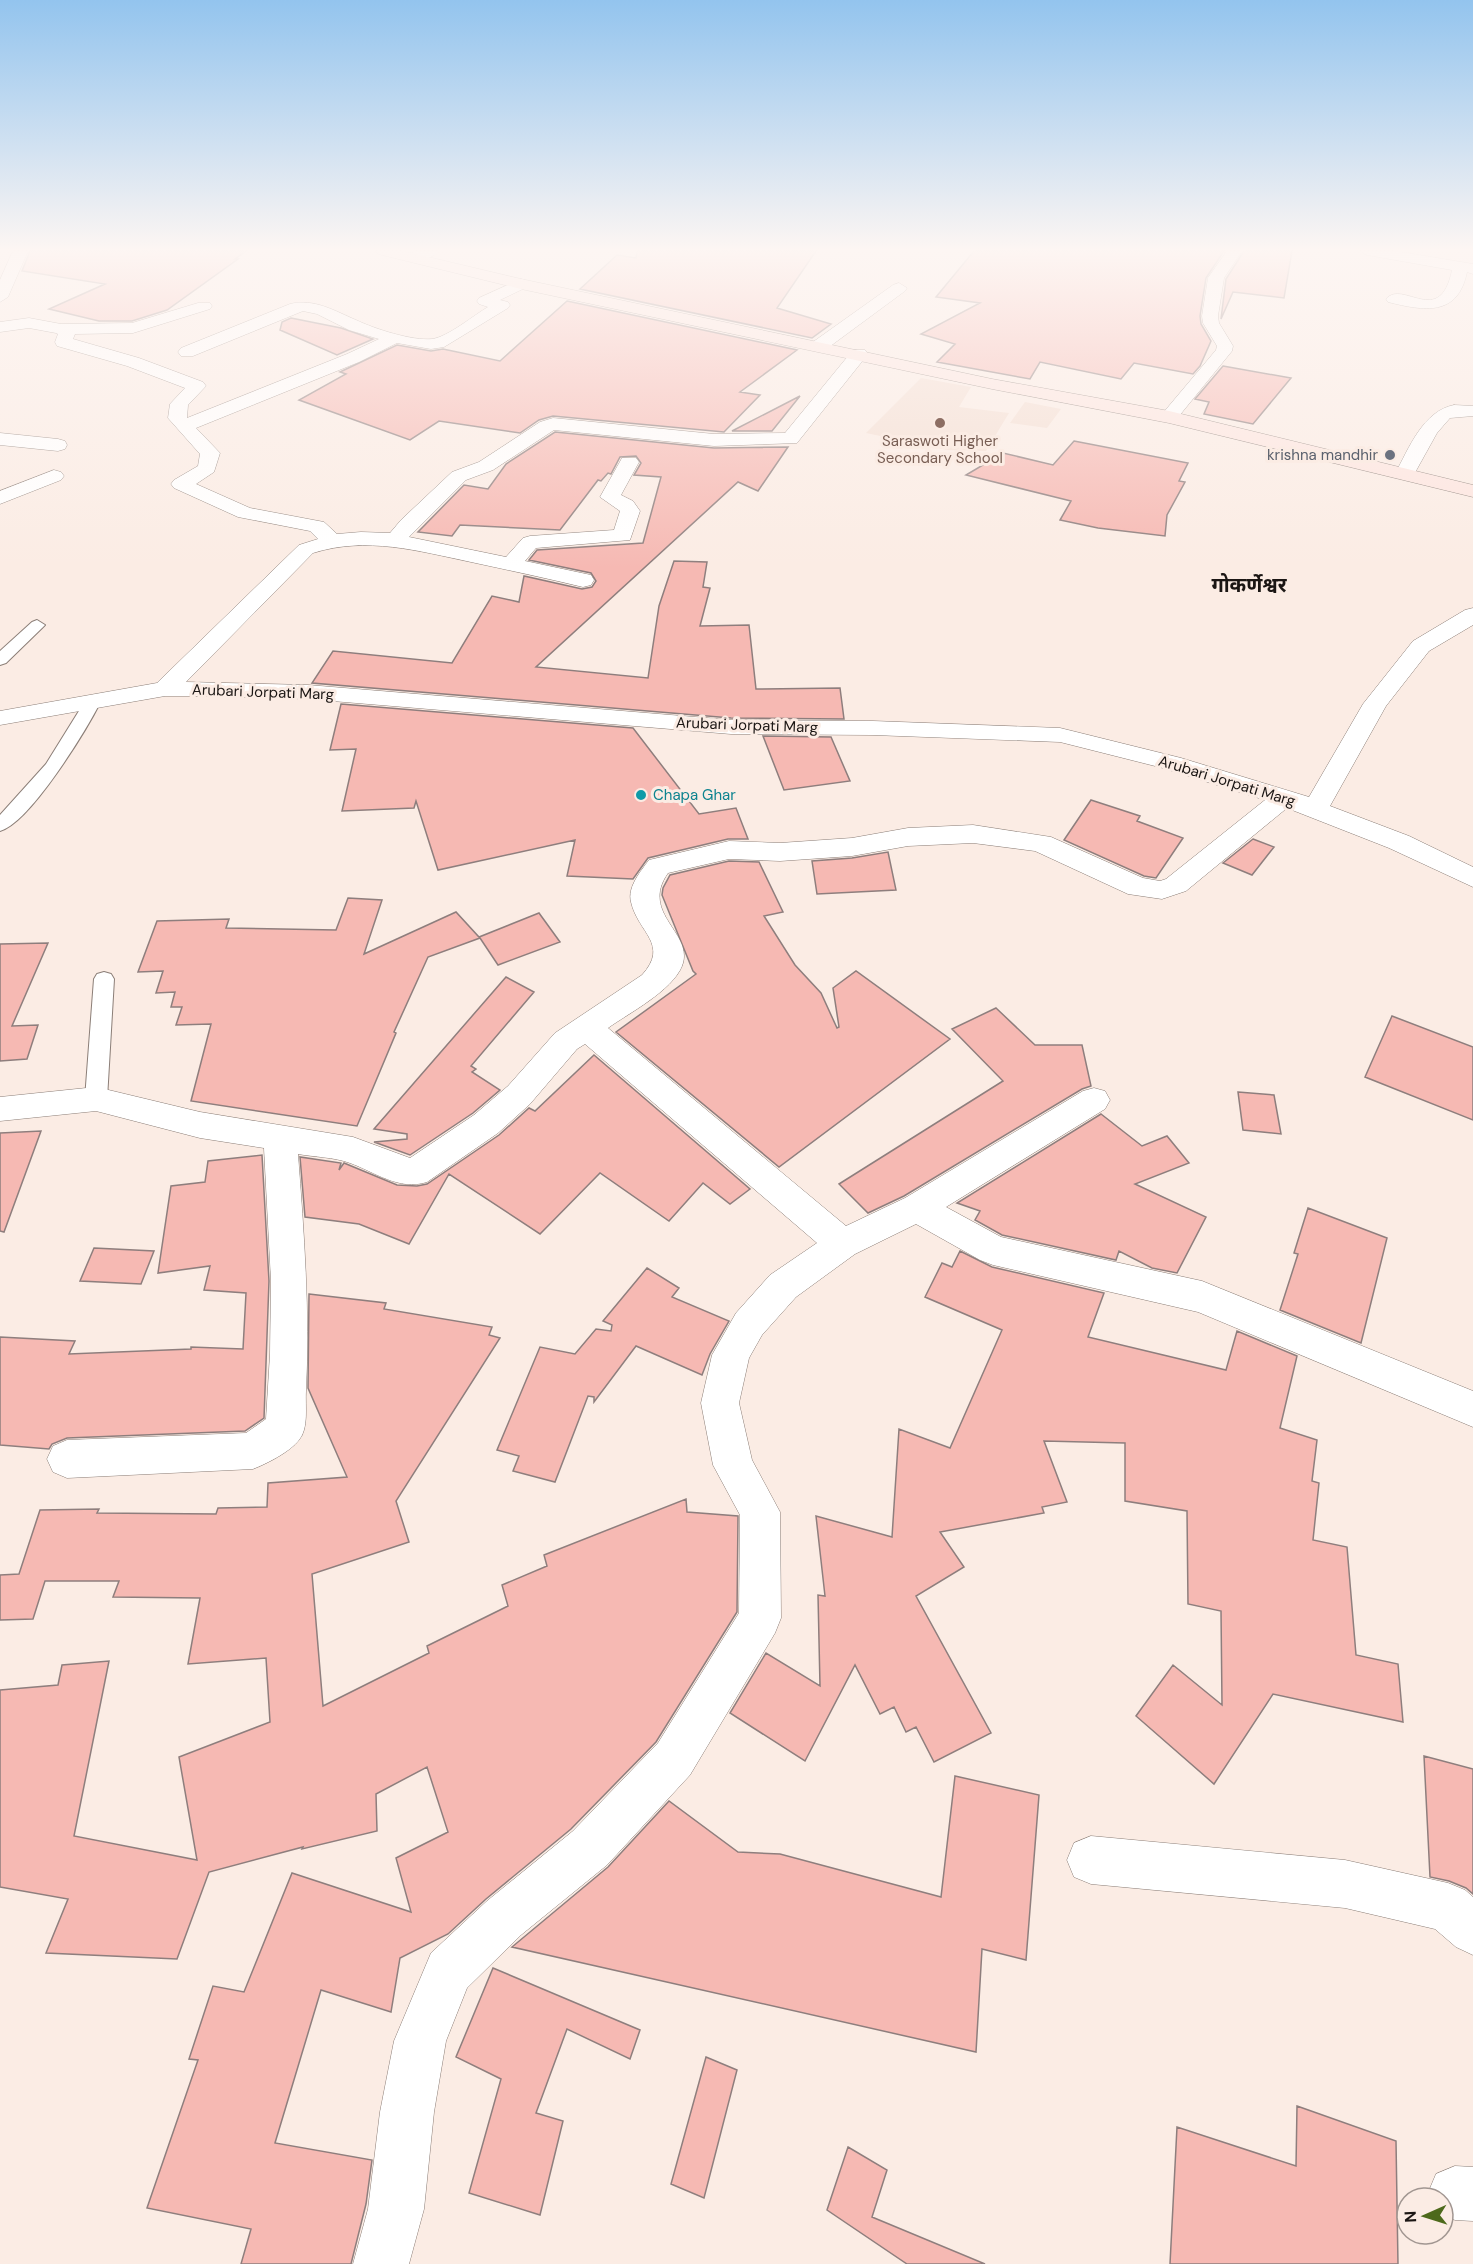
<svg xmlns="http://www.w3.org/2000/svg" width="1473" height="2264" font-family="'DM Sans','Noto Sans Devanagari',sans-serif">
<style>
.built{fill:#f4ded2}
.building{fill:#f6b9b3;stroke:#8e7e7d;stroke-width:1.5}
.lines{fill:none;stroke-linecap:round;stroke-linejoin:round}
.lane-casing{stroke:#8b7e77;stroke-width:2}
.street-casing{stroke:#8b7e77;stroke-width:1}
.secondary-casing{stroke:#8b7e77;stroke-width:1}
.lane{fill:#fff;fill-rule:evenodd}
.street{fill:#fff;fill-rule:evenodd}
.secondary{fill:#fde5df;fill-rule:evenodd}
.education-dot{fill:#8d6e63;stroke:#fbece4;stroke-width:2}
.worship-dot{fill:#6b7280;stroke:#fbece4;stroke-width:2}
.culture-dot{fill:#0f9aa8;stroke:#fbece4;stroke-width:2}
.labels{text-anchor:middle;stroke-width:6;stroke-linejoin:round;paint-order:stroke}
.far-education-label{font-size:15px;fill:#785e54;stroke:#fbece4}
.far-worship-label{font-size:15px;fill:#5b616d;stroke:#fbece4;text-anchor:end}
.far-street-label{font-size:15px;fill:#1b1614;stroke:#fbece4}
.far-culture-label{font-size:15px;fill:#0d838f;stroke:#fbece4;text-anchor:start}
.far-district-label{font-size:20px;font-weight:bold;fill:#1b1614;stroke:#fbece4}
</style>
<rect width="100%" height="100%" fill="#fbece4"/>
<!-- built -->
<path class="built" d="M921 378 971 387 959 407 1009 413 986 451 947 450 866 433Z
M1025 402 1061 409 1047 428 1010 423Z"/>
<!-- building -->
<path class="building" d="M30 251H246L235 259H238L167 310 132 321H99L49 309 105 284 22 271Z
M637 251H816L777 308 831 324 812 338 580 289 617 255 636 258Z
M974 251H1224L1206 278 1200 316 1201 324 1211 341 1200 366 1193 374 1134 363 1121 379 1040 362 1030 379 937 362 955 344 921 334 980 303 936 297Z
M1244 251H1292L1284 298 1233 292 1221 319 1226 279Z
M567 301 797 350 740 392 760 395 724 432 553 416 539 420 520 433 439 421 410 440 299 400 346 374 340 372 397 345 431 351 443 349 500 361Z
M291 318 341 328 373 339 337 355 280 330 282 322Z
M1223 366 1291 378 1253 424 1204 414 1209 402 1195 399Z
M800 396 772 431H732Z
M555 432 714 448 788 447 758 491 738 482 536 667 648 678 659 606 674 561 707 562 703 587 710 588 700 626 749 625 756 689 840 688 844 719 731 718 312 683 333 651 452 663 492 596 519 602 524 576 582 589 592 587 596 581 591 573 529 560 537 550 643 543 661 477 634 475 641 463 636 456 620 457 611 474 608 473 601 481 598 480 560 530 460 525 452 536 418 532 464 485 488 489 506 464Z
M1074 441 1188 463 1179 481 1185 482 1167 515 1165 536 1098 528 1060 520 1071 501 966 475 1003 453 1053 465Z
M341 704 633 728 699 814 736 808 748 839H728L648 858 633 879 567 876 575 840 438 870 416 801 414 808 342 811 356 749 330 750Z
M763 736 831 737 850 781 784 790Z
M1091 800 1140 816 1137 821 1183 838 1156 878 1144 876 1064 840Z
M1253 839 1274 847 1252 875 1223 863Z
M888 852 896 890 817 894 812 861 852 858Z
M729 861 759 862 783 912 764 916 795 965 821 993 837 1028 839 1027 833 988 856 971 950 1039 779 1167 616 1032 696 974 693 971 662 895 663 888 670 875Z
M348 898 382 900 364 954 456 912 479 937 539 913 560 942 498 965 480 938 428 957 394 1032 396 1033 357 1126 191 1101 211 1024 176 1025 182 1007H171L175 992 156 993 163 971 138 972 157 921 229 919 226 928 336 930Z
M48 943 12 1026 38 1025 27 1059 0 1061V944Z
M506 977 534 992 471 1066 476 1069 472 1072 500 1090 473 1113 410 1155 374 1142 407 1139V1134L374 1129Z
M996 1008 1035 1045H1082L1091 1086 1082 1089 904 1196 868 1213 839 1184 1003 1081 952 1029Z
M1392 1016 1473 1047V1120L1365 1077Z
M594 1055 750 1189 730 1204 703 1183 669 1221 600 1173 540 1234 449 1174 409 1244 359 1224 305 1217 300 1157 341 1163 339 1170 344 1163 397 1185 417 1186 427 1184 499 1135 529 1108 535 1111Z
M1238 1092 1274 1095 1281 1134 1243 1130Z
M1101 1114 1142 1146 1167 1136 1189 1163 1135 1184 1206 1217 1177 1273 1152 1268 1119 1251 1116 1260 1002 1235 975 1220 980 1211 957 1203Z
M41 1131 4 1232 0 1231V1133Z
M262 1155 269 1281 264 1418 245 1431 67 1438 52 1444 49 1449 0 1445V1337L75 1341 69 1354 191 1349V1347L243 1349 246 1293 204 1290 210 1266 158 1273 171 1186 205 1182 208 1161Z
M1308 1208 1387 1238 1361 1343 1280 1310 1298 1254 1294 1253Z
M94 1248 154 1251 141 1284 80 1281Z
M960 1251 992 1267 1104 1293 1088 1337 1226 1370 1237 1331 1297 1356 1280 1428 1317 1440 1312 1481 1319 1483 1313 1540 1347 1547 1356 1655 1398 1664 1403 1722 1273 1694 1214 1784 1136 1716 1173 1665 1222 1705 1221 1611 1188 1604 1187 1511 1125 1501V1443L1044 1441 1067 1502 1042 1507 1044 1513 940 1532 964 1567 916 1596 991 1733 934 1762 916 1727 906 1732 894 1707 880 1714 855 1665 805 1761 730 1713 766 1653 820 1686 818 1595 825 1596 816 1516 892 1537 899 1429 950 1448 1002 1330 925 1297 942 1263 952 1267Z
M647 1268 679 1288 672 1297 729 1321 710 1354 702 1375 636 1346 594 1402V1397L588 1396 555 1482 513 1471 519 1456 497 1450 540 1347 575 1354 596 1329 611 1331 612 1325 603 1321Z
M309 1294 386 1303 384 1309 492 1327 489 1335 500 1338 396 1501 409 1542 312 1574 323 1706 429 1653 427 1646 508 1606 502 1585 547 1566 544 1555 686 1499 687 1512 738 1516 737 1612 656 1742 571 1829 486 1899 448 1934 400 1958 391 2012 321 1990 275 2143 372 2160 366 2204 351 2264H241L251 2229 147 2208 198 2060 189 2059 213 1986 244 1992 292 1873 411 1912 396 1858 448 1832 427 1767 376 1794 377 1831 302 1849 303 1847 209 1872 177 1959 46 1953 68 1899 0 1887V1690L58 1685 62 1665 109 1661 74 1836 197 1860 179 1757 270 1722 266 1658 188 1664 200 1598 113 1597 119 1581H45L33 1619 0 1620V1575L19 1574 40 1510 99 1509 97 1513 216 1514 218 1508 267 1507 268 1483 347 1477 308 1388Z
M1424 1756 1473 1769V1894L1466 1888 1449 1881 1430 1877Z
M955 1776 1039 1795 1026 1960 982 1949 976 2052 512 1947 608 1867 669 1801 738 1852 780 1854 941 1897Z
M493 1968 640 2030 630 2059 567 2029 536 2113 563 2121 540 2215 469 2193 501 2079 456 2057Z
M706 2057 737 2070 704 2198 671 2184Z
M1297 2106 1396 2141 1398 2264H1170L1177 2127 1296 2166Z
M848 2147 887 2170 872 2217 985 2264H907L827 2210Z"/>
<g class="lines">
<defs>
<path id="lane" d="M37 620 45 625 42 628 6 663 0 665V651L32 622Z
M93 696 101 701C87 729 30 823 0 831V815L46 764 87 698Z
M104 972 111 974 114 979 107 1099 104 1105 96 1107 88 1105 85 1099 94 979 97 974Z"/>
<path id="street" d="M13 251H28L8 297 0 302V280Z
M416 251H439C433 258 418 262 409 260L406 257Z
M1227 251H1242L1224 278 1218 316 1219 323 1233 346 1232 351 1175 421H1163L1160 417 1163 413 1216 350 1217 346 1203 323 1202 316 1208 278Z
M1360 251H1395L1473 264V274L1467 272C1458 317 1424 311 1388 302L1386 299C1403 279 1440 329 1452 270L1367 255Z
M521 279 527 281 529 284 527 287 500 300 508 302 510 305 508 308 444 347 431 349 397 343 359 362 196 428 220 453 214 472 196 484 250 508 324 522 337 534 361 532 390 533 401 520 452 472 479 462 540 422 553 418 714 434 785 433 853 350H865L868 354 797 443 714 446 554 430 493 470 466 480 409 537 506 557 523 538 530 536 614 530 620 511 600 497 622 458H636L639 462 621 495 633 501 640 511 630 540 536 548 525 561 591 575 594 580 591 585 583 587C546 578 508 570 471 562 418 551 367 536 313 553L186 682 308 685 731 720 873 721 1060 728 1181 758 1309 797 1363 704 1413 641 1465 610 1473 608V625L1429 651 1386 706 1330 806 1409 836 1473 867V887L1389 848 1287 808 1186 891 1162 899 1128 894 1035 851 973 843 908 846 852 856 780 861 729 859 668 873C639 914 695 933 682 966 672 991 629 1013 608 1028L846 1226 905 1198 1083 1091 1094 1088 1105 1091 1110 1100 1105 1109 946 1207 1001 1237 1202 1281 1473 1391V1427L1198 1312 993 1265 980 1260 916 1224 855 1254 796 1297 762 1335 749 1358 739 1403 752 1460 780 1512 781 1618 775 1633 690 1775 607 1865 521 1935 467 1988 446 2041 434 2112 424 2209 409 2264H353L368 2209 380 2112 394 2041 431 1953 487 1901 573 1831 658 1743 739 1613 740 1515 713 1465 701 1403 712 1355 736 1313 770 1275 817 1243 585 1044 577 1049 530 1104 498 1133 427 1182C399 1191 375 1172 350 1163 334 1157 314 1157 298 1154 304 1233 310 1312 306 1391 305 1406 309 1428 299 1440 290 1452 266 1464 253 1469L67 1478 53 1472 47 1459 53 1446 67 1440 246 1433 266 1419 270 1354 271 1281 264 1148 200 1138 96 1111 0 1121V1097L96 1087 200 1112 353 1137 410 1158 474 1115 508 1086 555 1033 642 975C670 944 638 933 631 902 627 887 641 871 649 860L729 841 780 843 852 838 908 828 973 825 1051 837 1143 878 1160 881 1166 879 1265 800 1163 768 1060 742 873 735 731 734 308 699 213 696H165L0 725V711L157 683 299 545 318 539 310 531 238 517 174 488 171 484 174 480 198 466 200 454 168 418 170 404 185 388 127 366 57 346 55 342 58 334 56 333 29 328 0 332V322L29 318 61 324 132 323 198 303H210L212 306 210 309 133 333 75 334 73 339 139 358 203 382 206 386 188 405 187 418 347 354 379 339 349 330 317 314 303 311 193 356H181L178 352 181 348 290 304C314 298 335 311 356 320 375 329 412 341 432 339 448 337 474 315 488 307L479 304 477 301 479 298Z
M899 283 907 288 905 291 825 350H813L811 346 813 342 893 285Z
M1454 405 1473 406V416L1450 418 1437 433 1412 478H1398L1395 474C1409 448 1423 411 1454 405Z
M0 433 58 439 65 441 67 445 65 449 58 451 0 445Z
M54 470 61 472 64 476 61 480 0 504V491Z
M1091 1836 1345 1860 1448 1883 1465 1890 1473 1897V1955L1456 1947 1435 1929 1345 1908 1091 1884 1074 1877 1067 1860 1074 1843Z
M1455 2166 1473 2167V2221L1455 2220 1443 2215V2198H1430L1428 2193 1436 2174Z"/>
<path id="secondary" d="M376 251H403L521 279 992 379 1169 411 1473 485V497L1169 423 992 389 521 289 378 254Z"/>
</defs>
<!-- lane casing -->
<use href="#lane" class="lane-casing"/>
<!-- street casing -->
<use href="#street" class="street-casing"/>
<!-- secondary casing -->
<use href="#secondary" class="secondary-casing"/>
<!-- lane -->
<use href="#lane" class="lane"/>
<!-- street -->
<use href="#street" class="street"/>
<!-- secondary -->
<use href="#secondary" class="secondary"/>
</g>
<!-- sky -->
<linearGradient id="sky" x2="0" y2="1"><stop stop-color="#93c4ee"/><stop offset="0.44" stop-color="#fdf6f3"/><stop offset="1" stop-color="#fdf6f3" stop-opacity="0"/></linearGradient>
<rect width="1473" height="568" fill="url(#sky)"/>
<!-- markers -->
<circle class="education-dot" cx="940" cy="423" r="6"/>
<circle class="worship-dot" cx="1390" cy="455" r="6"/>
<circle class="culture-dot" cx="641" cy="795" r="6"/>
<g class="labels">
<!-- far-education labels -->
<g class="far-education-label">
<text x="940" y="446">Saraswoti Higher<tspan x="940" dy="17">Secondary School</tspan></text>
</g>
<!-- far-worship labels -->
<g class="far-worship-label">
<text x="1378" y="460">krishna mandhir</text>
</g>
<!-- far-street labels -->
<g class="far-street-label">
<text transform="translate(263 692) rotate(2)" y="5">Arubari Jorpati Marg</text>
<text transform="translate(747 725) rotate(2)" y="5">Arubari Jorpati Marg</text>
<text transform="translate(1227 781) rotate(17)" y="5">Arubari Jorpati Marg</text>
</g>
<!-- far-culture labels -->
<g class="far-culture-label">
<text x="653" y="800">Chapa Ghar</text>
</g>
<!-- far-district labels -->
<g class="far-district-label">
<text x="1249" y="592">गोकर्णेश्वर</text>
</g>
</g>
<!-- north arrow -->
<g transform="translate(1425 2216) rotate(267)"><circle r="28" fill="#fbece4" stroke="#a19691" stroke-width="1.5"/>
<path d="M0-4.5L10 22L0 15L-10 22Z" fill="#4d691b"/>
<text y="-9" font-size="16" font-weight="bold" text-anchor="middle" fill="#1b1614">N</text>
</g>
</svg>
